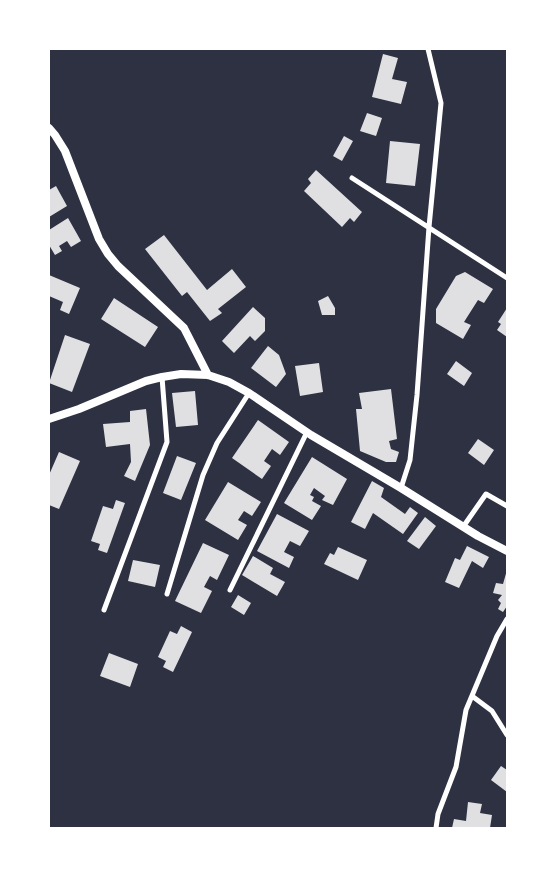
<svg xmlns="http://www.w3.org/2000/svg" width="556" height="877" font-family="'Fira Sans Condensed',sans-serif">
<style>
.building{fill:#e0e0e3}
.lines{fill:none;stroke-linecap:round;stroke-linejoin:round}
.minor{stroke:#fff;stroke-width:5}
.tertiary{stroke:#fff;stroke-width:8}
</style>
<rect width="100%" height="100%" fill="#2d3142"/>
<!-- building -->
<path class="building" d="M383 54 398 58 392 79 407 82 401 104 372 97Z
M367 113 382 118 376 136 360 131Z
M344 136 353 141 342 161 333 156Z
M390 141 420 144 415 186 386 183Z
M316 170 362 212 354 222 350 218 342 227 304 191 311 183 308 179Z
M56 186 67 206 49 217V190Z
M68 218 81 241 71 247 67 241 59 246 62 251 55 255 49 245V230Z
M164 235 207 290 232 269 246 287 218 309 222 313 210 321 187 292 182 296 145 249Z
M465 272 493 289 484 303 478 300 464 322 471 325 463 339 436 323V309L456 276Z
M49 275 80 288 69 314 60 310 63 302 49 296Z
M328 296 335 308V315H322L318 301Z
M114 298 158 327 145 347 101 319Z
M253 307 265 318V331L255 341 250 336 234 353 222 341Z
M507 308V337L497 330 501 324 498 322Z
M65 335 90 344 72 392 49 383Z
M268 346 279 355 286 374 276 387 251 368Z
M456 361 472 373 464 386 447 374Z
M319 363 323 392 300 396 295 366Z
M391 389 397 439 389 441 391 449 399 452 396 462H386L360 451 356 409H362L359 393Z
M195 391 198 425 176 427 172 393Z
M146 409 150 445 135 481 124 476 131 462 130 444 106 447 103 424 130 422V411Z
M258 420 289 442 280 455 272 449 264 461 271 466 262 479 232 458Z
M478 439 494 450 484 465 468 453Z
M59 452 80 461 59 509 49 505V475Z
M177 456 196 463 181 500 163 493Z
M312 457 347 479 333 505 322 500 325 496 314 488 310 495 314 497 312 501 321 506 312 520 284 503Z
M372 481 384 488 381 497 405 514 410 507 418 513 403 534 373 513 365 529 351 522Z
M228 482 261 502 252 516 244 511 238 520 247 525 238 540 205 520Z
M116 500 125 503 107 553 98 550 100 544 91 541 103 506 113 509Z
M277 514 309 531 300 546 290 541 284 552 294 557 289 568 257 551Z
M425 517 436 526 419 549 407 541Z
M203 543 229 555 217 580 210 576 204 587 212 591 201 613 175 601Z
M467 546 489 557 483 568 472 561 459 588 445 582 455 558 460 560Z
M338 547 367 560 358 580 324 564 330 553 334 555Z
M253 556 273 568 270 574 285 582 277 596 242 575Z
M133 560 160 565 155 587 128 581Z
M507 570V606L503 612 498 609 501 603 498 600 502 595 493 593 496 583 503 584Z
M238 595 251 603 244 615 231 607Z
M181 626 192 632 173 672 163 667 166 661 158 657 170 631 177 634Z
M109 653 138 664 130 687 100 676Z
M501 766 507 770V792L491 780Z
M468 802 482 804 480 813 492 815 490 828H452L454 819 466 821Z"/>
<g class="lines">
<!-- minor -->
<path class="minor" d="M352 178 507 278
M401 488 410 460 417 395 429 227 441 103 428 49
M463 527 486 494 507 506
M230 590 307 432
M167 594 203 475 217 443 249 393
M104 610 167 442 162 377
M472 696 492 711 507 735
M436 828 438 814 456 767 466 710 497 636 507 619"/>
<!-- tertiary -->
<path class="tertiary" d="M49 128 55 135 65 151 99 239 108 254 118 266 184 328 208 375
M49 419 79 409 146 381 162 377 181 374 208 375 229 382 249 393 311 435 401 488 478 536 507 551"/>
</g>
<!-- border -->
<rect width="556" height="877" fill="none" stroke="#ffffff" stroke-width="100"/>
</svg>
